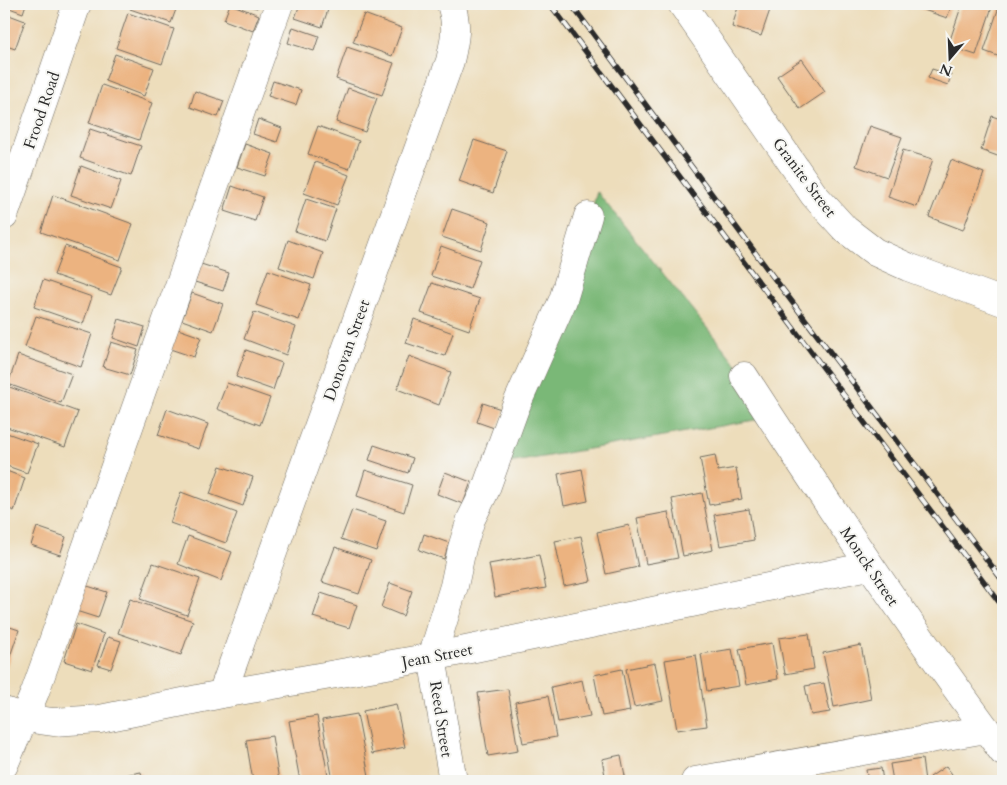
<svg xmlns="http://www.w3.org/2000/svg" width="1007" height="785" font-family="Cardo,serif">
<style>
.forest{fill:#7ab877;stroke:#527251}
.building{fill:#ecb380}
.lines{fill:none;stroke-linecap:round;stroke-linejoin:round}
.minor-casing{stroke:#6f695d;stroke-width:29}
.minor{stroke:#fff;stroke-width:28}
.rail-casing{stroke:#2b2b2b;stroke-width:5.5}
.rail{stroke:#f6f6f2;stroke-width:4;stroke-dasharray:11;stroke-linecap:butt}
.labels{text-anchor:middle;stroke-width:4;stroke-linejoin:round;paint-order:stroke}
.street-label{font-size:16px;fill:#2b2b2b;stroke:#f6f6f2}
</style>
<rect width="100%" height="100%" fill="#f6f6f2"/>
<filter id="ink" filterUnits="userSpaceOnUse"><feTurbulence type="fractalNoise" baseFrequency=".02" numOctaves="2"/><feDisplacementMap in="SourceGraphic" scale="10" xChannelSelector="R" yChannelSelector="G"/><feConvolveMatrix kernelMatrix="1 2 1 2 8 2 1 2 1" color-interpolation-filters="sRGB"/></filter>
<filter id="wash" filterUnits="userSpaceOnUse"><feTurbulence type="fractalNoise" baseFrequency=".0096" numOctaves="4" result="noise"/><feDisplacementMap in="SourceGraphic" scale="20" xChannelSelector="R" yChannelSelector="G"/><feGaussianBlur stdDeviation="1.12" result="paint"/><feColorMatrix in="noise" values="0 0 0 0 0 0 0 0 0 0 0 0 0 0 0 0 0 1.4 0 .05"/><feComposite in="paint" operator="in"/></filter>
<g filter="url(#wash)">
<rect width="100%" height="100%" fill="#edddbb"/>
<!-- forest -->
<path class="forest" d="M597 192 745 375 772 417 497 465 565 300Z"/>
<g id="blocks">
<!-- building -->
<path class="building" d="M4 4H26L23 13 4 6Z
M132 4H178L171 23 130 9Z
M230 4 259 15 253 31 224 20Z
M243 4H258L257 8Z
M300 4H330L322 27 295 18Z
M739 4H772L761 36 732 27Z
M919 4H952L947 18 918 8Z
M962 4H993L976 55 948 46Z
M1000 4 1003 5V58L984 51Z
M4 13 25 21 15 49 4 45Z
M128 13 174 29 162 64 116 48Z
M364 14 402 28 392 56 353 42Z
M293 27 319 36 314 51 288 43Z
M347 47 394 63 382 95 336 79Z
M115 54 154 68 144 96 105 81Z
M802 59 825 92 800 109 777 76Z
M932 69 951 75 948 85 928 78Z
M273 81 301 90 296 105 268 96Z
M102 85 152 103 139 140 89 123Z
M348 88 377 98 365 132 336 122Z
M195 91 224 101 218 117 190 107Z
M992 116 1003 120V158L981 150Z
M258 119 282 128 277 142 253 134Z
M318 126 359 141 349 169 308 154Z
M870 126 902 137 887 177 856 166Z
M90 129 141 146 131 176 80 158Z
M474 140 507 151 493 193 459 181Z
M245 144 273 154 265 176 237 167Z
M903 150 933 159 917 207 888 197Z
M951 160 984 173 963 230 929 217Z
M315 162 349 175 337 205 304 193Z
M81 166 121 181 111 209 71 195Z
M232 186 263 197 255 221 224 211Z
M53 195 133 224 120 260 41 232Z
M306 199 336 209 325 241 295 231Z
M452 209 490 222 481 250 442 237Z
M288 240 323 253 314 279 279 267Z
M65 246 122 267 111 295 54 275Z
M441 246 480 260 470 289 431 276Z
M201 264 229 273 223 291 195 282Z
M268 270 311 285 299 320 256 305Z
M43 280 92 297 83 324 34 307Z
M432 283 480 299 469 330 421 313Z
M192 293 223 304 213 331 182 320Z
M254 312 296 327 286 355 244 339Z
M36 316 92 334 81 367 25 347Z
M119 319 145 327 139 347 113 338Z
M414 319 453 333 445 356 406 343Z
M178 329 201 337 194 357 170 349Z
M111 342 138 350 130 375 103 367Z
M246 350 282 363 273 390 236 377Z
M18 355 72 374 61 403 8 384Z
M409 356 451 372 439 405 397 389Z
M227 383 270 398 260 425 217 409Z
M4 385 78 412 65 447 4 426Z
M483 403 504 410 497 429 477 422Z
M167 409 208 424 199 449 158 435Z
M4 432 38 444 27 473 4 465Z
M374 445 413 458 408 473 369 460Z
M715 455 718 471 736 468 742 499 709 505 700 458Z
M220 466 253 477 243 506 210 494Z
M582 469 588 501 564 506 558 474Z
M4 470 25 478 14 511 4 507Z
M365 470 412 485 404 512 357 496Z
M445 472 471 482 463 504 437 494Z
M181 492 237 513 226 543 170 523Z
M702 493 713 550 683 556 672 499Z
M749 509 754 540 720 546 714 515Z
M352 510 386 521 376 551 341 539Z
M668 512 678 558 646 564 637 518Z
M629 525 638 567 606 574 597 532Z
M37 527 66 537 60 555 31 545Z
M424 534 449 543 444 559 419 550Z
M188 536 232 552 221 581 178 564Z
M581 536 591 581 564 586 555 541Z
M335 547 371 560 359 594 322 582Z
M539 555 546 588 495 597 489 564Z
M153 563 200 579 187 615 140 599Z
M390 583 412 591 403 616 381 607Z
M84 585 107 592 98 618 76 611Z
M321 593 357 605 349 628 313 617Z
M130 599 193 621 181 655 118 633Z
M76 624 104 634 92 670 64 661Z
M4 625 19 630 4 674Z
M809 634 814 669 785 674 779 638Z
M108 637 121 641 111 669 98 665Z
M772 643 778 679 746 685 739 649Z
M861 645 871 699 834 707 823 653Z
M732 649 739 686 707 691 701 654Z
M696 655 707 726 677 730 665 660Z
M655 663 663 701 634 707 626 669Z
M622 669 630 711 602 716 594 675Z
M582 680 590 716 558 722 551 687Z
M824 683 830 712 811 715 805 686Z
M508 689 518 751 488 756 478 693Z
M548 696 556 737 523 743 515 702Z
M396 704 405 747 372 754 363 711Z
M357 714 369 776 343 781H333L322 720Z
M317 716 328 776 300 781 289 721Z
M272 736 279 781H253L246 740Z
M621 755 626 781H606L602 759Z
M922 759 925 781H893L890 764Z
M946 766 957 781H932L930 777Z
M881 768 883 781H868L866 770Z
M141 772 143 781H97V780Z
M219 778V781H207V780Z"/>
</g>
</g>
<g filter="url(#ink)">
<use href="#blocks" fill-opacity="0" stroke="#6f695d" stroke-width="1"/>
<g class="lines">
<defs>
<path id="minor" d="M682 4 814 195 845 229 875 252 908 267 1003 302
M4 216 77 4
M744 376C827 504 912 630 1003 752
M222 694 450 61C455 39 458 26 451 4
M4 711 24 718 53 722 100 719 222 694 432 657 869 566
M4 765 35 692 279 4
M453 781 432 657 454 586 462 548 471 519 485 491 515 408 563 300 588 216
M695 781 986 729"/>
</defs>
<!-- minor casing -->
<use href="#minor" class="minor-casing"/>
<!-- minor -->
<use href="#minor" class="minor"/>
<defs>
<path id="rail" d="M550 4 1003 607
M571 4 771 274 1003 581"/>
</defs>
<!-- rail casing -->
<use href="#rail" class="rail-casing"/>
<!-- rail -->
<use href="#rail" class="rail"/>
</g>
</g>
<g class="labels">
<!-- street labels -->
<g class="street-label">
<text transform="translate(41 110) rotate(-71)" y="6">Frood Road</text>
<text transform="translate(805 177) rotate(53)" y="6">Granite Street</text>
<text transform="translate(346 350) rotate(-70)" y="6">Donovan Street</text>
<text transform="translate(870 566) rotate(56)" y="6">Monck Street</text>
<text transform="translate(437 655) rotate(-11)" y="6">Jean Street</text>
<text transform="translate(442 719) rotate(81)" y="6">Reed Street</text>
</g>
</g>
<!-- margin -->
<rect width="1007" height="785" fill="none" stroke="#f6f6f2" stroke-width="20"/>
<!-- north arrow -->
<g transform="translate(950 58) rotate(199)" stroke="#f6f6f2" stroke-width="4" paint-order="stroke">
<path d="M0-4L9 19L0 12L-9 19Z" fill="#2b2b2b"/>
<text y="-8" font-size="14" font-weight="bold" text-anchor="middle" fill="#2b2b2b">N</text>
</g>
</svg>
